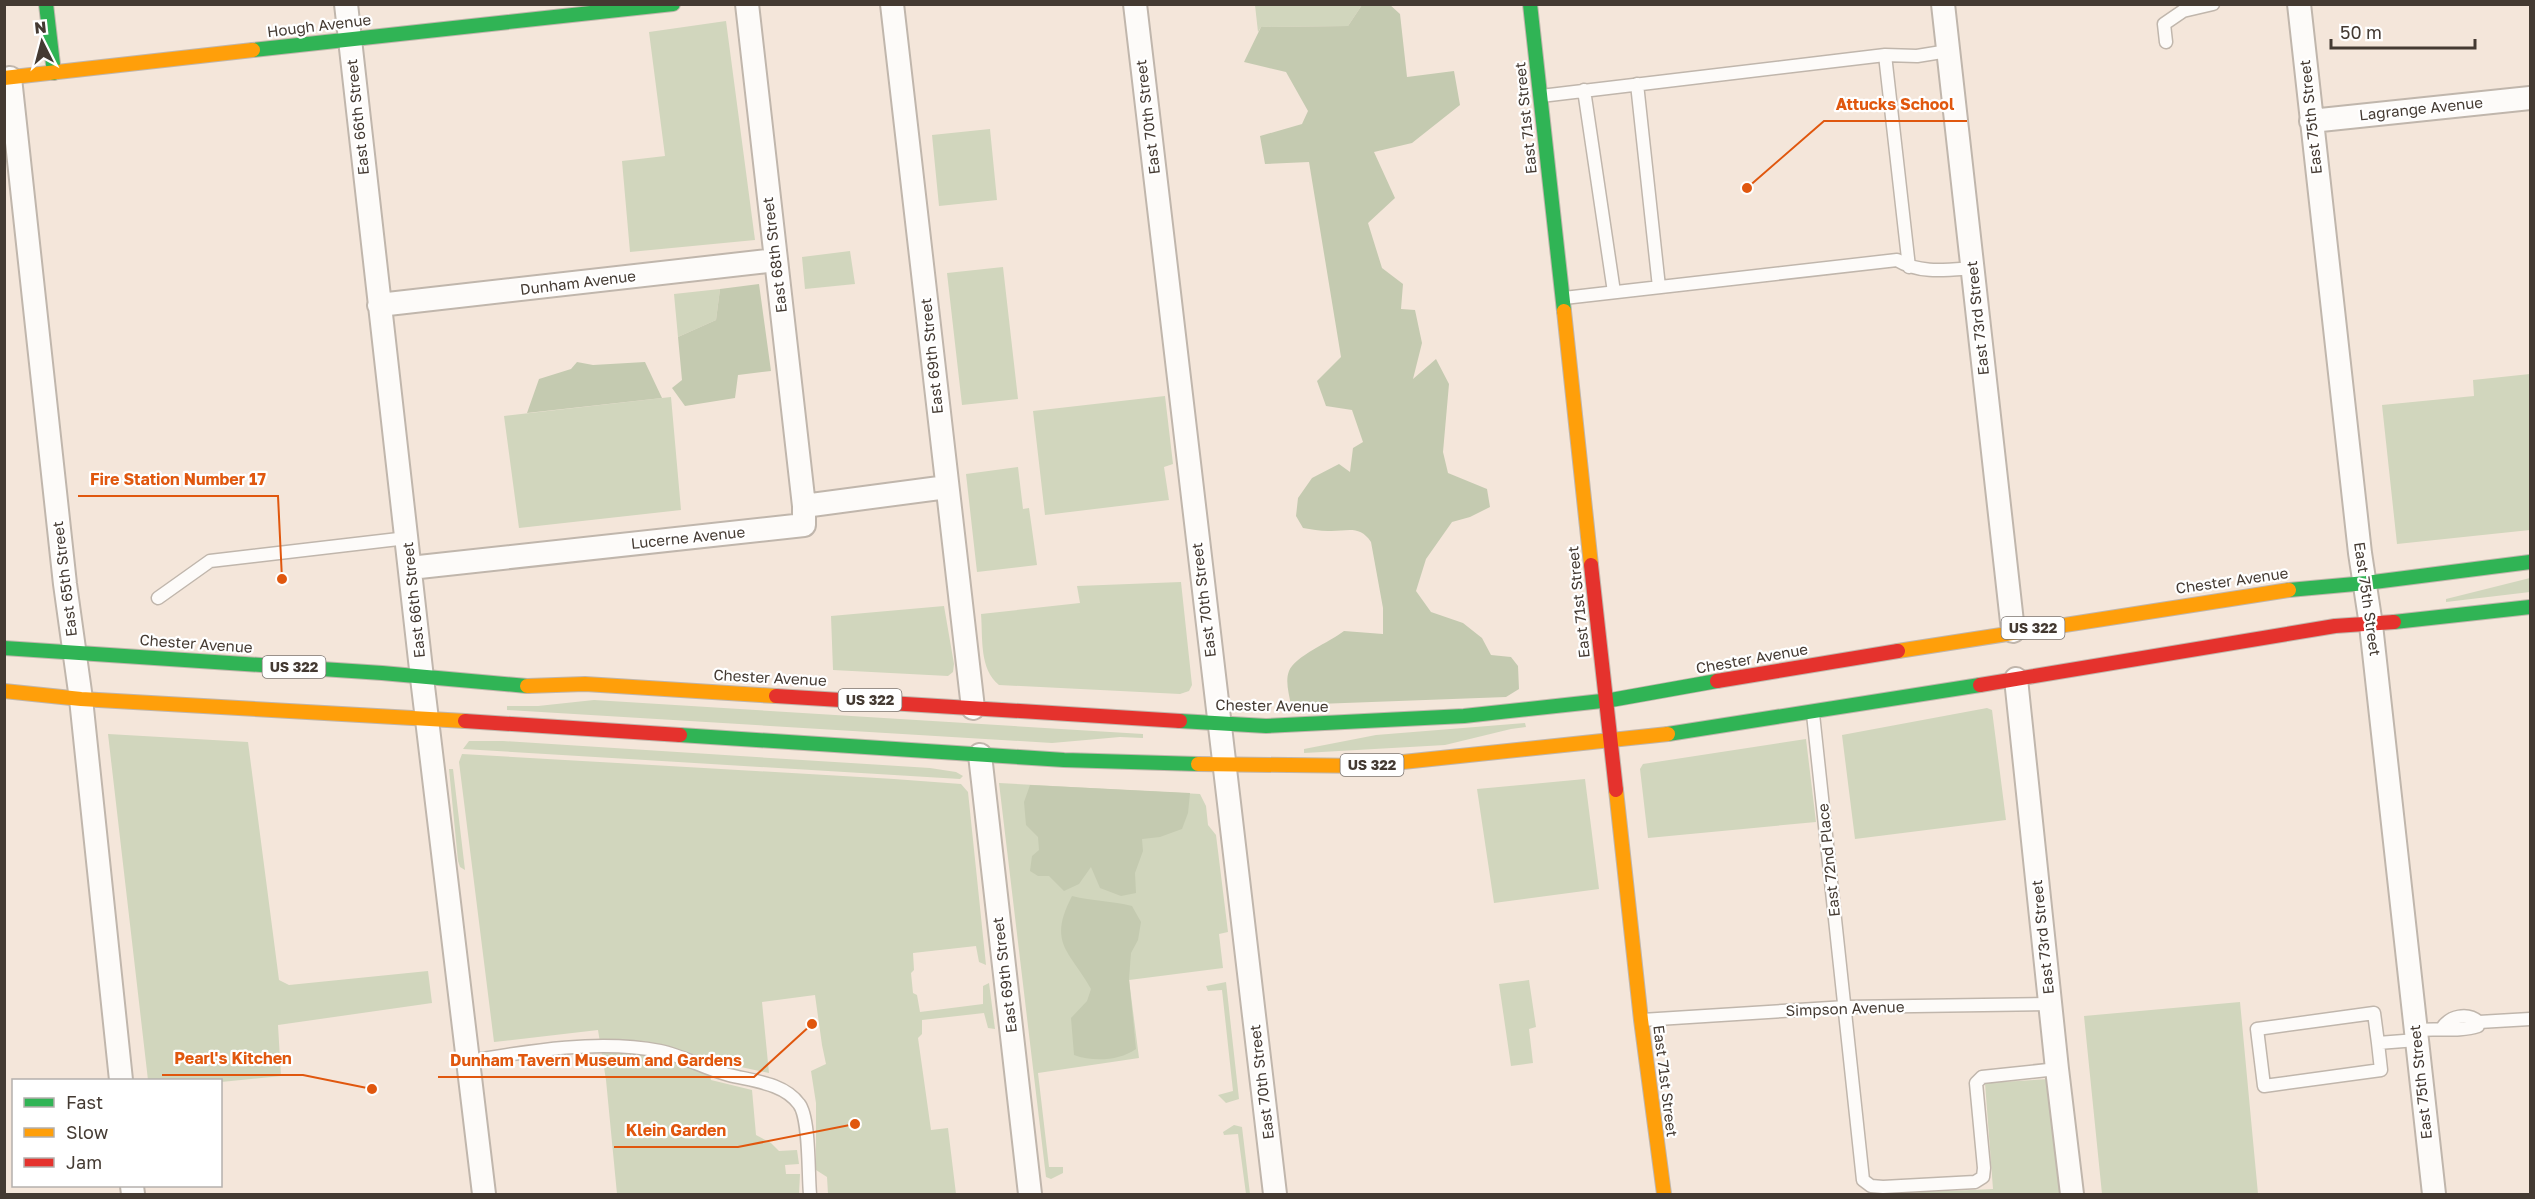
<svg xmlns="http://www.w3.org/2000/svg" width="2535" height="1199" font-family="'Golos Text',sans-serif">
<style>
.green{fill:#d1d6bd}
.forest{fill:#c4cab0}
.lines{fill:none;stroke-linecap:round;stroke-linejoin:round}
.lane-casing{stroke:#c0b6ac;stroke-width:15}
.street-casing{stroke:#c0b6ac;stroke-width:26}
.fast-casing{stroke:#c0b6ac;stroke-width:16}
.slow-casing{stroke:#c0b6ac;stroke-width:16}
.jam-casing{stroke:#c0b6ac;stroke-width:16}
.lane{stroke:#fdfbf9;stroke-width:12}
.street{stroke:#fdfbf9;stroke-width:22}
.fast{stroke:#30b455;stroke-width:14}
.slow{stroke:#ff9f0a;stroke-width:14}
.jam{stroke:#e5322d;stroke-width:14}
.labels{text-anchor:middle;stroke-width:4.5;stroke-linejoin:round;paint-order:stroke}
.shield{fill:#fff;stroke:#7c7570;stroke-width:1.5}
.shield-label{font-size:14px;font-weight:bold;fill:#443a32}
.street-label{font-size:15px;fill:#443a32;stroke:#fff}
.leader{fill:none;stroke:#e0570e;stroke-width:2}
.callout-dot{fill:#e0570e;stroke:#fff;stroke-width:2}
.callout-label{font-size:16px;text-anchor:middle;font-weight:bold;fill:#e0570e;stroke:#fff;stroke-width:4.5;stroke-linejoin:round;paint-order:stroke}
</style>
<rect width="100%" height="100%" fill="#f4e6da"/>
<!-- green -->
<path class="green" d="M1255 5H1362L1348 26 1261 27 1258 32Z
M726 21 755 240 630 252 622 161 665 156 649 32Z
M990 129 997 200 939 206 932 135Z
M850 251 855 284 805 289 802 257Z
M1003 267 1018 399 962 405 947 273Z
M720 289 716 320 678 337 674 294Z
M2530 374V530L2397 544 2382 405 2474 396 2473 380Z
M1165 396 1173 464 1164 467 1169 500 1045 515 1033 411Z
M671 397 681 510 519 528 504 416Z
M1018 467 1023 509 1029 508 1037 565 977 572 966 474Z
M2530 578V592L2446 602V599Z
M1181 582 1192 685 1189 691 1180 694 999 685C979 669 983 638 981 614L1080 603 1077 586Z
M944 606 954 664 953 672 948 676 833 670 831 616Z
M594 700 1143 734V738L1120 737 1052 743 507 710V706H538Z
M1987 708 1992 710 2006 820 1855 839 1842 735Z
M1525 723 1526 727 1511 729 1445 745 1304 753V749L1376 735Z
M108 734 248 742 279 980 289 985 428 971 432 1003 278 1025 281 1076 221 1082 220 1080H148Z
M1806 739 1816 822 1648 838 1640 769 1643 764Z
M469 741H503L930 768 956 772 963 776 960 779 463 749Z
M462 754 894 779 961 784 968 792 986 965 979 962 976 946 913 953 914 970 911 973 913 993 917 995 920 1012 983 1004V986L989 983 995 1029 988 1028 984 1013 922 1020V1034L918 1038 931 1130 948 1128 956 1194H828L827 1177 816 1170V1103L811 1071 826 1064 822 1045 815 995 762 1002 769 1073 708 1060 711 1080 752 1090 756 1135 771 1143 779 1151 797 1150 799 1164 785 1165 786 1174H800L799 1194H617L606 1080 598 1030 494 1042 459 762Z
M449 769H453L465 870 460 867 458 861Z
M1585 779 1599 889 1494 903 1477 789Z
M999 783 1200 794 1206 806 1208 825 1216 835 1228 932 1219 934 1223 968 1129 980 1139 1058 1038 1073 1049 1167H1063V1173L1051 1179 1046 1177Z
M1529 980 1536 1027 1529 1029 1533 1063 1511 1066 1499 984Z
M1226 982 1239 1099 1226 1103 1218 1095 1233 1091 1222 990 1208 991 1206 986Z
M2240 1002 2258 1194H2102L2084 1016Z
M2048 1079 2060 1194H1878L1993 1189 1985 1083Z
M1234 1125 1242 1127 1250 1194H1246L1238 1134 1224 1135 1223 1132Z"/>
<!-- forest -->
<path class="forest" d="M1389 4 1400 14 1407 77 1454 71 1460 105 1412 143 1374 152 1395 198 1368 223 1382 268 1403 284 1401 309 1415 310 1422 343 1413 379 1436 359 1449 384 1443 452 1448 473 1487 489 1490 507 1470 517 1452 522 1426 559 1416 591 1431 612 1463 623 1482 638 1491 655 1511 657 1518 666 1519 689 1506 697 1291 705C1289 694 1285 681 1289 671 1295 656 1330 642 1344 631L1383 634V608L1371 542C1359 524 1346 532 1328 531 1320 531 1311 529 1303 528L1296 516 1298 498 1312 478 1339 464 1350 472 1353 448 1363 442 1352 410 1326 406 1317 381 1341 357 1309 162 1265 164 1260 136 1302 124 1308 111 1286 72 1244 62 1261 27 1348 26 1362 5Z
M759 284 771 371 738 375 735 398 685 406 672 388 682 380 678 337 716 320 720 289Z
M577 362 593 365 645 362 662 398 527 413 539 379 571 369Z
M1030 785 1190 793 1188 813 1182 829 1160 837 1142 839 1143 851 1135 873 1136 893 1121 896 1100 888 1091 867 1079 884 1064 891 1049 876H1038L1030 871 1032 856 1039 850 1038 837 1026 825 1024 802Z
M1072 896C1092 901 1112 901 1132 906L1141 922 1138 940 1131 953 1129 979 1136 1049C1119 1061 1093 1062 1074 1055L1071 1018 1087 1001 1091 989C1070 951 1047 944 1072 896Z"/>
<g class="lines">
<defs>
<path id="lane" d="M2166 42 2164 24 2183 11 2213 4
M1885 55 1909 267
M1637 84 1659 287
M1584 90 1614 292
M1541 96 1885 55 1917 56 1948 51
M1564 298 1897 260C1920 274 1946 270 1973 268
M158 598 210 561 407 538
M1813 714 1863 1180 1871 1186 1883 1187 1975 1182 1983 1177 1984 1168 1976 1083 1982 1077 2057 1069
M1642 1020 1846 1007 2050 1004
M2479 1022 2530 1019
M2416 1030C2435 1028 2461 1032 2478 1026L2479 1022C2467 1012 2450 1016 2442 1028
M2378 1043 2381 1070 2264 1086 2257 1029 2374 1013 2378 1043 2417 1040
M469 1061C529 1051 599 1039 660 1051 683 1056 706 1069 729 1075 753 1081 784 1083 799 1104 810 1118 808 1175 810 1194"/>
<path id="street" d="M346 4 422 678 484 1194
M747 4 804 506
M892 4 973 708
M1135 4 1275 1194
M1943 4 2013 631
M2299 4 2360 553 2371 625 2434 1194
M10 78 65 584 81 699 121 1080
M2311 121 2530 98
M379 305 776 260
M410 568 804 525V506L947 487
M2016 679 2057 1069 2072 1194
M980 755 1030 1194
M132 1186 133 1194"/>
<path id="fast" d="M46 4 54 73
M1530 4 1564 311
M253 50 673 4
M2289 590 2366 583 2530 562
M2394 622 2530 607
M4 648 382 673 527 686
M1180 721 1266 726 1464 716 1611 700 1717 681
M1668 734 1980 685
M680 735 1064 760 1198 764"/>
<path id="slow" d="M4 78 253 50
M1564 311 1591 565
M1898 651 2289 590
M527 686 585 684 776 696
M4 691 81 699 465 721
M1198 764 1365 766 1668 734
M1616 790 1641 1020 1664 1194"/>
<path id="jam" d="M1591 565 1616 790
M1717 681 1898 651
M1980 685 2335 626 2394 622
M776 696 1180 721
M465 721 680 735"/>
</defs>
<!-- lane casing -->
<use href="#lane" class="lane-casing"/>
<!-- street casing -->
<use href="#street" class="street-casing"/>
<!-- fast casing -->
<use href="#fast" class="fast-casing"/>
<!-- slow casing -->
<use href="#slow" class="slow-casing"/>
<!-- jam casing -->
<use href="#jam" class="jam-casing"/>
<!-- lane -->
<use href="#lane" class="lane"/>
<!-- street -->
<use href="#street" class="street"/>
<!-- fast -->
<use href="#fast" class="fast"/>
<!-- slow -->
<use href="#slow" class="slow"/>
<!-- jam -->
<use href="#jam" class="jam"/>
</g>
<g class="labels">
<!-- shield labels -->
<g class="shield">
<rect x="2001.5" y="617" width="63" height="22" rx="4.5"/>
<rect x="262.5" y="656" width="63" height="22" rx="4.5"/>
<rect x="838.5" y="689" width="63" height="22" rx="4.5"/>
<rect x="1340.5" y="754" width="63" height="22" rx="4.5"/>
</g>
<g class="shield-label">
<text x="2033" y="633">US 322</text>
<text x="294" y="672">US 322</text>
<text x="870" y="705">US 322</text>
<text x="1372" y="770">US 322</text>
</g>
<!-- street labels -->
<g class="street-label">
<text transform="translate(319 26) rotate(-7)" y="5">Hough Avenue</text>
<text transform="translate(2421 109) rotate(-6)" y="5">Lagrange Avenue</text>
<text transform="translate(358 117) rotate(-96)" y="5">East 66th Street</text>
<text transform="translate(1148 117) rotate(-97)" y="5">East 70th Street</text>
<text transform="translate(2311 117) rotate(-96)" y="5">East 75th Street</text>
<text transform="translate(1526 118) rotate(-96)" y="5">East 71st Street</text>
<text transform="translate(775 255) rotate(-97)" y="5">East 68th Street</text>
<text transform="translate(578 283) rotate(-7)" y="5">Dunham Avenue</text>
<text transform="translate(1978 318) rotate(-96)" y="5">East 73rd Street</text>
<text transform="translate(932 356) rotate(-96)" y="5">East 69th Street</text>
<text transform="translate(688 538) rotate(-6)" y="5">Lucerne Avenue</text>
<text transform="translate(65 579) rotate(-97)" y="5">East 65th Street</text>
<text transform="translate(2232 581) rotate(-8)" y="5">Chester Avenue</text>
<text transform="translate(2367 599) rotate(82)" y="5">East 75th Street</text>
<text transform="translate(414 600) rotate(-96)" y="5">East 66th Street</text>
<text transform="translate(1204 600) rotate(-97)" y="5">East 70th Street</text>
<text transform="translate(1579 602) rotate(-96)" y="5">East 71st Street</text>
<text transform="translate(196 644) rotate(4)" y="5">Chester Avenue</text>
<text transform="translate(1752 659) rotate(-10)" y="5">Chester Avenue</text>
<text transform="translate(770 678) rotate(3)" y="5">Chester Avenue</text>
<text transform="translate(1272 706) rotate(1)" y="5">Chester Avenue</text>
<text transform="translate(1829 860) rotate(-96)" y="5">East 72nd Place</text>
<text transform="translate(2043 937) rotate(-96)" y="5">East 73rd Street</text>
<text transform="translate(1005 975) rotate(-97)" y="5">East 69th Street</text>
<text transform="translate(1845 1009) rotate(-2)" y="5">Simpson Avenue</text>
<text transform="translate(1665 1081) rotate(83)" y="5">East 71st Street</text>
<text transform="translate(1262 1082) rotate(-97)" y="5">East 70th Street</text>
<text transform="translate(2421 1082) rotate(-96)" y="5">East 75th Street</text>
</g>
</g>
<!-- callouts -->
<path class="leader" d="M1747 188L1824 121H1967M282 579L278 496H78M372 1089L303 1075H162M812 1024L754 1077H438M855 1124L738 1147H614"/>
<g class="callout-dot">
<circle cx="1747" cy="188" r="6"/>
<circle cx="282" cy="579" r="6"/>
<circle cx="372" cy="1089" r="6"/>
<circle cx="812" cy="1024" r="6"/>
<circle cx="855" cy="1124" r="6"/>
</g>
<g class="callout-label">
<text x="1895" y="110">Attucks School</text>
<text x="178" y="485">Fire Station Number 17</text>
<text x="233" y="1064">Pearl's Kitchen</text>
<text x="596" y="1066">Dunham Tavern Museum and Gardens</text>
<text x="676" y="1136">Klein Garden</text>
</g>
<!-- border -->
<rect width="2535" height="1199" fill="none" stroke="#443a32" stroke-width="12"/>
<!-- legend -->
<rect x="12" y="1079" width="210" height="108" fill="#ffffff" stroke="#b4b0ad" stroke-width="1.5"/>
<rect x="24" y="1098" width="30" height="9" fill="#30b455" stroke="#b4b0ad" stroke-width="1.5"/>
<text x="66" y="1109" font-size="18" fill="#443a32">Fast</text>
<rect x="24" y="1128" width="30" height="9" fill="#ff9f0a" stroke="#b4b0ad" stroke-width="1.5"/>
<text x="66" y="1139" font-size="18" fill="#443a32">Slow</text>
<rect x="24" y="1158" width="30" height="9" fill="#e5322d" stroke="#b4b0ad" stroke-width="1.5"/>
<text x="66" y="1169" font-size="18" fill="#443a32">Jam</text>
<!-- north arrow -->
<g transform="translate(42 42) rotate(354)" stroke="#ffffff" stroke-width="4.5" paint-order="stroke">
<path d="M0-4.5L10 22L0 15L-10 22Z" fill="#443a32"/>
<text y="-9" font-size="16" font-weight="bold" text-anchor="middle" fill="#443a32">N</text>
</g>
<!-- scale -->
<path d="M2331 39v9h144v-9" fill="none" stroke="#443a32" stroke-width="3"/>
<text x="2340" y="39" font-size="18" fill="#443a32" stroke="#ffffff" stroke-width="4.5" paint-order="stroke">50 m</text>
</svg>
